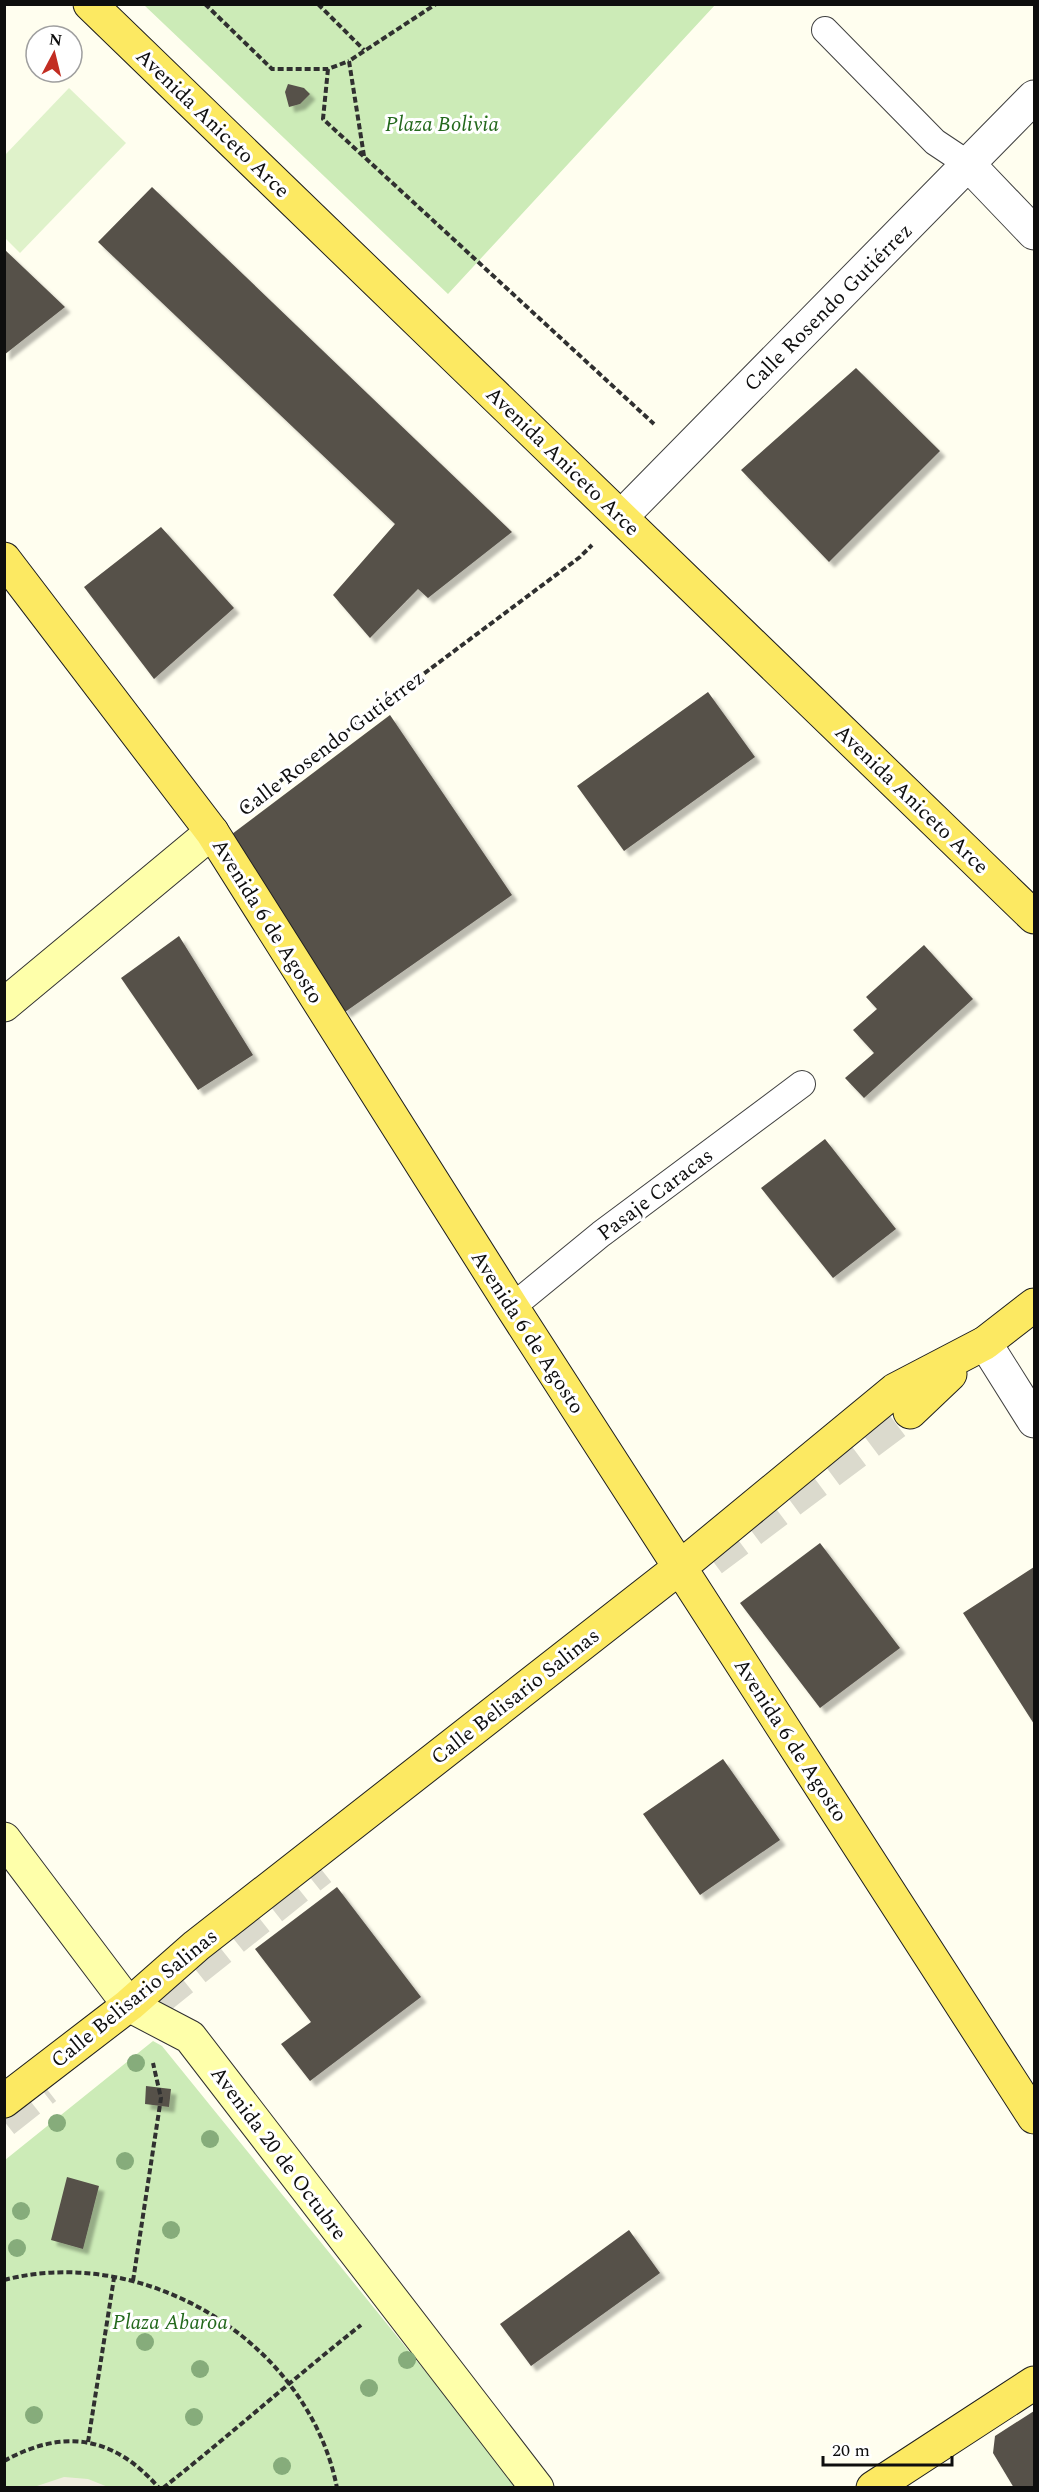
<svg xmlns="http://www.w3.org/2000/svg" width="1039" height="2492" font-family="Spectral,serif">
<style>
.green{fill:#ccebb7}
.pitch{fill:#dff2ca}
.plaza{fill:#efedde}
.building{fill:#57514a;filter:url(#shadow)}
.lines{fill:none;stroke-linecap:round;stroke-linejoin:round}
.primary-tunnel{stroke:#dbdacd;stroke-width:33;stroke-dasharray:33 16;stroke-linecap:butt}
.lane-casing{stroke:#414141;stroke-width:28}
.street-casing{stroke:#414141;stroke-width:35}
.secondary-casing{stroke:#303030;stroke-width:35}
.primary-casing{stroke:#1f1f1f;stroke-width:35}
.path{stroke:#303030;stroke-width:4;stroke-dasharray:6 3;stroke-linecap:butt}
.lane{stroke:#fff;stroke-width:26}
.street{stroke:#fff;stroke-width:33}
.secondary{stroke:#feffaa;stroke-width:33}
.primary{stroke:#fce962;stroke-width:33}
.tree{fill:#86ac7b}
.labels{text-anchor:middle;stroke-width:6;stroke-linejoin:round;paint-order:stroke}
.street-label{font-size:21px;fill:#0e0e0e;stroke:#fff}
.park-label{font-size:21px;font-style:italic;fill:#23681c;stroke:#fff}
</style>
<defs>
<filter id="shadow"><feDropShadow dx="5.5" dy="5.5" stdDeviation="1.5" flood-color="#0004"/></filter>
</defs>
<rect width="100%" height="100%" fill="#fffeef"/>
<!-- green -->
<path class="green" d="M144 5H715L448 294Z
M153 2041 162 2046 519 2487 5 2488V2160Z"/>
<!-- pitch -->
<path class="pitch" d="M69 88 126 143 20 253 5 238V155Z"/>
<!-- plaza -->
<path class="plaza" d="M64 2477 88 2479 108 2487H34Z"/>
<!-- building -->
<path class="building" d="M288 84 304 88 310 94 300 104 289 107 285 92Z
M152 187 512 532 428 598 418 589 370 638 333 595 395 524 98 242Z
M4 249 65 307 4 355Z
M856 368 940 451 829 562 741 470Z
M161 527 234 608 154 679 84 587Z
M708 692 755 757 624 851 577 786Z
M390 715 512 895 345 1012 232 834Z
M179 936 253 1055 198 1090 121 978Z
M924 945 973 999 864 1098 845 1078 874 1053 853 1030 877 1009 866 997Z
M825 1139 896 1229 833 1278 761 1188Z
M820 1543 900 1648 820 1708 740 1603Z
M1034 1567V1724L963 1613Z
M723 1759 780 1840 700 1895 643 1814Z
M337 1887 421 1997 310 2081 281 2044 311 2022 255 1949Z
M146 2086 171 2089 169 2107 145 2104Z
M67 2177 99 2186 83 2249 51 2240Z
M629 2230 660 2273 531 2366 500 2324Z
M1034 2411V2488H1014L993 2453 995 2436Z"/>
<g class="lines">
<!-- primary-tunnel -->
<path class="primary-tunnel" d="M712 1560 910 1412
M157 2000 321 1869
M4 2121 46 2088"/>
<defs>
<path id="lane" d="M825 30 935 142 968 164
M512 1307 601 1234 802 1084"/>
<path id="street" d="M968 164 1034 233
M621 517 1034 97
M985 1343 1034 1421"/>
<path id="secondary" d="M4 1005 212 832
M4 1839 129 2005 190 2037 537 2488"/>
<path id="primary" d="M90 4 1034 917
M4 559 212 832 512 1307 1034 2117
M910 1412 950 1374
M4 2101 129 2005 196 1946 679 1568 895 1390 985 1343 1034 1305
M873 2488 1034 2383"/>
</defs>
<!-- lane casing -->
<use href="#lane" class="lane-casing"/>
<!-- street casing -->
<use href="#street" class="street-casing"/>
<!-- secondary casing -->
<use href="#secondary" class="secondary-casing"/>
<!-- primary casing -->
<use href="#primary" class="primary-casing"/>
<!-- path -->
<path class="path" d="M205 4 272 69H328L349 61
M318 4 364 50
M328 69 323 119 654 424
M364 156 349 61 436 4
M244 808 580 557 592 545
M4 2280C146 2243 309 2343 337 2488
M133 2281 161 2098 153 2063
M88 2442 114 2278
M4 2461C64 2428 114 2436 159 2488
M163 2488C230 2435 294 2378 361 2325"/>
<!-- lane -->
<use href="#lane" class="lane"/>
<!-- street -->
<use href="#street" class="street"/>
<!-- secondary -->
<use href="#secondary" class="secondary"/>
<!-- primary -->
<use href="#primary" class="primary"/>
</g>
<!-- trees -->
<g class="tree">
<circle cx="136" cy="2063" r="9"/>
<circle cx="57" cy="2123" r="9"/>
<circle cx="210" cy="2139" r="9"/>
<circle cx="125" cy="2161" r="9"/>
<circle cx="21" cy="2211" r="9"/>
<circle cx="171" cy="2230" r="9"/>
<circle cx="17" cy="2248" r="9"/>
<circle cx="145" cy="2342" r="9"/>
<circle cx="407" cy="2360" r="9"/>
<circle cx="200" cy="2369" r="9"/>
<circle cx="369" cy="2388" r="9"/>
<circle cx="34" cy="2415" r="9"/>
<circle cx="194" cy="2417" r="9"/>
<circle cx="282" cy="2466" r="9"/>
</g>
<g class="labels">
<!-- street labels -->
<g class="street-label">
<text transform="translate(213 123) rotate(44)" y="7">Avenida Aniceto Arce</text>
<text transform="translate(828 307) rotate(-45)" y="7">Calle Rosendo Gutiérrez</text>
<text transform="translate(563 461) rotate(44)" y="7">Avenida Aniceto Arce</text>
<text transform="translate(331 743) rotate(-37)" y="7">Calle Rosendo Gutiérrez</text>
<text transform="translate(912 799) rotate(44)" y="7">Avenida Aniceto Arce</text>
<text transform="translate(268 921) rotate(58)" y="7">Avenida 6 de Agosto</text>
<text transform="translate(655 1194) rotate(-37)" y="7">Pasaje Caracas</text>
<text transform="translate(528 1332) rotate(57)" y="7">Avenida 6 de Agosto</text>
<text transform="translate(515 1696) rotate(-38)" y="7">Calle Belisario Salinas</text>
<text transform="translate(791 1740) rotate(57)" y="7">Avenida 6 de Agosto</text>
<text transform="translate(134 1998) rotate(-39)" y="7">Calle Belisario Salinas</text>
<text transform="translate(279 2153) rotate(53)" y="7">Avenida 20 de Octubre</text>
</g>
<!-- park labels -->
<g class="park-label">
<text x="442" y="131">Plaza Bolivia</text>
<text x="170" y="2329">Plaza Abaroa</text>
</g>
</g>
<!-- border -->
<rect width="1039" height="2492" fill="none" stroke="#0e0e0e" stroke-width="12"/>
<!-- north arrow -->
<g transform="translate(54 54) rotate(7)"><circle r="28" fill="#ffffff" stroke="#9f9f9f" stroke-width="1.5"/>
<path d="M0-4.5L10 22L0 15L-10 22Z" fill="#c22d22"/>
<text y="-9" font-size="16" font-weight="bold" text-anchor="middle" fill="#0e0e0e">N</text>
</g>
<!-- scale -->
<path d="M823 2456v9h129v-9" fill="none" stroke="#0e0e0e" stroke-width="3"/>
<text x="832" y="2456" font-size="18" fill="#0e0e0e" stroke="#ffffff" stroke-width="4.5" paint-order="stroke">20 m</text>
</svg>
